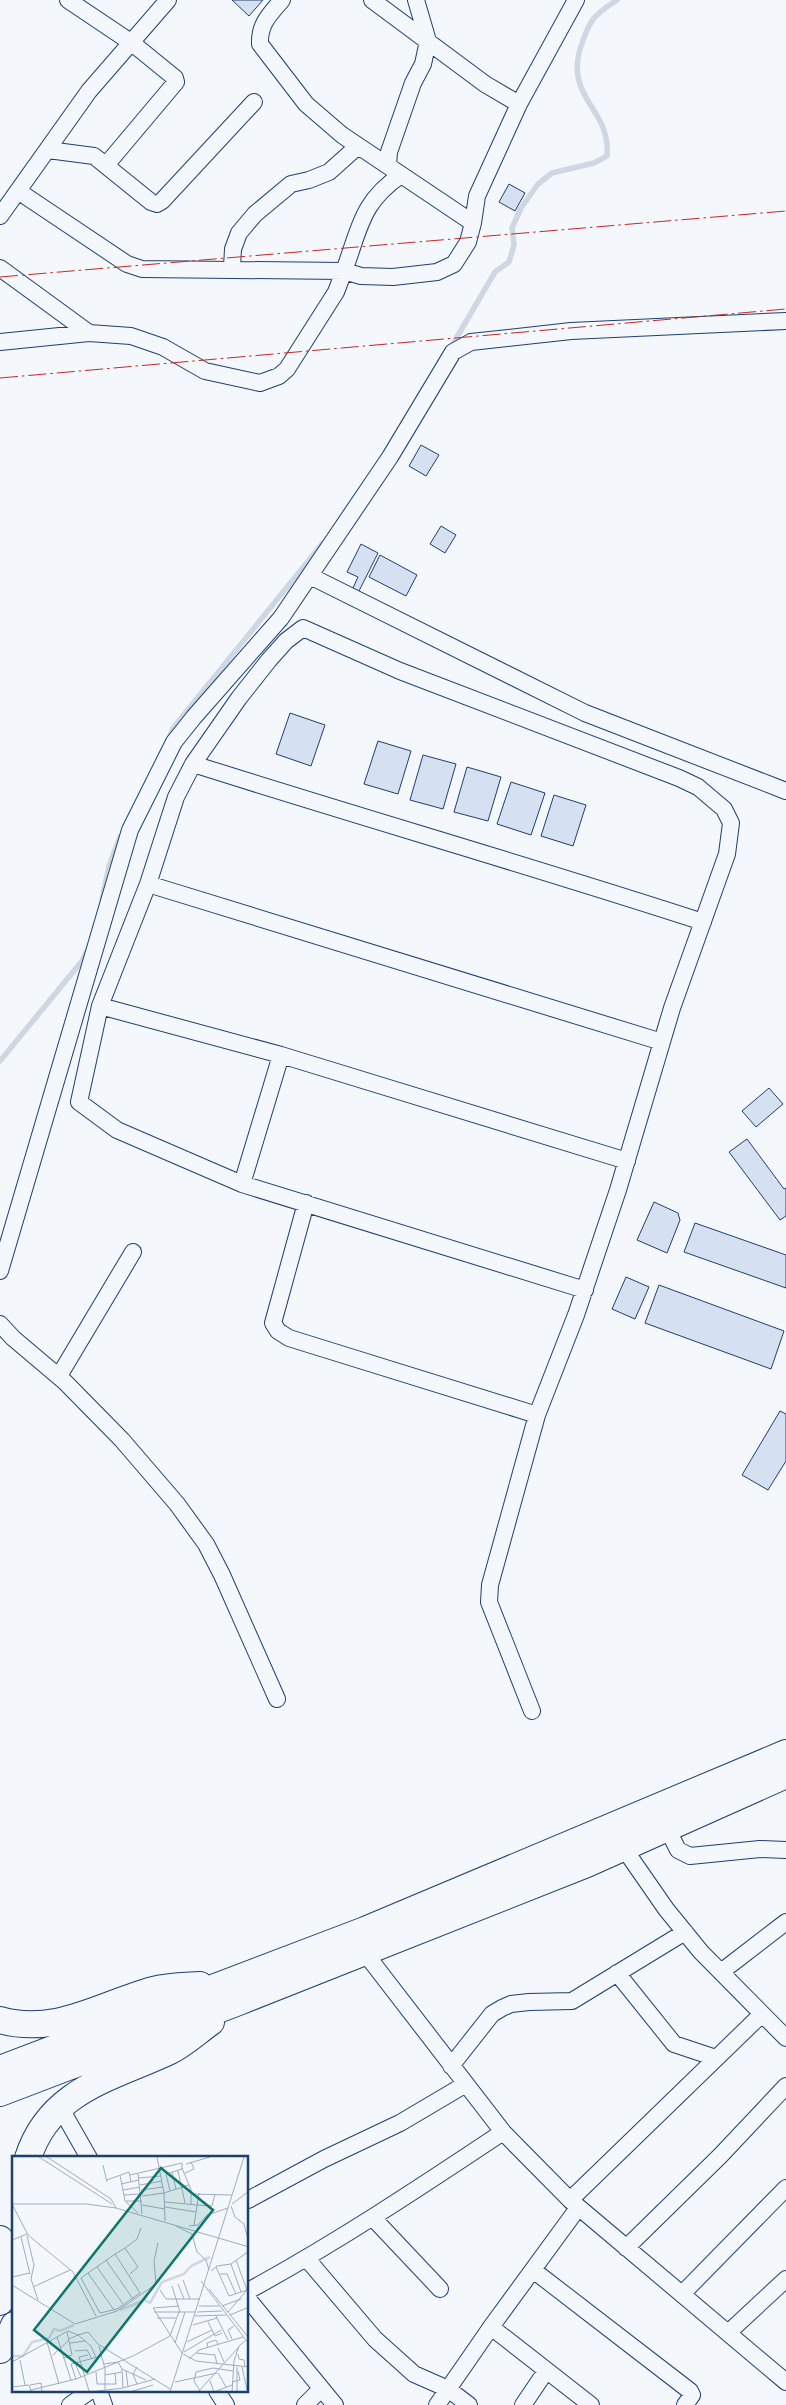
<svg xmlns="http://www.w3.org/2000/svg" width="786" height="2405" font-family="Signika,sans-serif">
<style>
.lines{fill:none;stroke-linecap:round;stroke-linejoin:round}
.stream{stroke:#cfd7e4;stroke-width:5.5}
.building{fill:#d5e0f0;stroke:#1d3f73}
.street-casing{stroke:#1d3f73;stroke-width:18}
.primary-casing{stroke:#1d3f73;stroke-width:28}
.street{stroke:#f4f7fb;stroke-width:16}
.primary{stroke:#f4f7fb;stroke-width:26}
.power{stroke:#c62828;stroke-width:1;stroke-dasharray:18 4 2.5 4;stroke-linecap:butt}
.inset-river{fill:none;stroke:#cfd7e4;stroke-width:2.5}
.inset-road{fill:none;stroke:#9eadc5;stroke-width:1}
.view{fill:#0f766e;fill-opacity:0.15;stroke:#0f766e;stroke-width:2.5}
.inset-edge{fill:none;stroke:#1d3f73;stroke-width:2.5}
</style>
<rect width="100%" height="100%" fill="#f4f7fb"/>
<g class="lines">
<!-- stream -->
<path class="stream" d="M450 349 495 272 509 262 514 245 512 228 521 208 538 184 552 173 594 163 607 156C611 107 564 100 581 46 590 19 594 15 617 0
M169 739 173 728 322 544
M102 899 109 866 120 837
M0 1061 82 961 87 951"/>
</g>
<!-- building -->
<path class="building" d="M232 0H263L249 16Z
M509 184 525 193 515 211 499 202Z
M421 445 439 455 426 476 409 466Z
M441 526 456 535 445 553 430 544Z
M361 544 378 553 358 593 352 590 358 577 347 572Z
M380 555 417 575 406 596 369 577Z
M290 713 325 725 311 766 276 754Z
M378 741 411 751 398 794 364 784Z
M423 755 456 764 443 809 410 800Z
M467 767 501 777 488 821 454 812Z
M511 782 545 793 531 835 497 824Z
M554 795 586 805 573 846 541 836Z
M769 1088 783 1104 756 1127 742 1111Z
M747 1139 784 1189 786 1188V1216L780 1220 729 1152Z
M654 1202 678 1213 680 1220 667 1253 637 1240Z
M695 1223 786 1255V1288L684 1252Z
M626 1277 649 1287 635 1319 612 1309Z
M659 1285 784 1331 771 1369 645 1323Z
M780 1411 786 1414V1461L768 1490 742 1475Z"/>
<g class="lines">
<defs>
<path id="street" d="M68 0 132 43 175 78 176 82 107 164
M282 0C270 14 259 24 260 44L306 104 342 135 473 223
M372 0 485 84 519 104
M48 150 94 156 151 202 157 204 162 201 254 102
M388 166 389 152 413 83 423 64 428 41 416 0
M18 191 127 264 142 269 344 271C360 228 361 202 401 175
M0 216 89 91 168 0
M0 268 89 333
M232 268 233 249 239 233 255 214 291 184 309 180 329 172 358 146
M0 342 89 333 131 336 163 347 205 371 260 383 279 376 287 369 336 292 344 271 361 276 393 277 437 272 454 264 468 242 473 223 477 196 519 104 576 0
M310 576 585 713 786 791
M193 764C363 818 534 867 703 922
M148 884 662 1042
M100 1006 281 1055 627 1161
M242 1184 281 1055
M306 1203 273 1323 278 1331 289 1338 537 1415
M0 1271 130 830 174 742 194 717 281 618 390 457 453 352 471 342 571 331 786 321
M0 1324 13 1338 65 1382 122 1440 177 1504 206 1544 222 1575 277 1699
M59 1376 133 1252
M532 1711 489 1602 490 1585 537 1415 576 1315 618 1190 672 1008 727 854 731 823 724 809 698 787 679 778 400 671 303 628 286 641 269 660 239 698 193 764 176 797 148 884 100 1006 79 1102 117 1130 242 1184 585 1290
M667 1828 678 1850 690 1856 760 1849 786 1850
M623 1847 666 1909 701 1952 786 2038
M365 1953 503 2132 570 2200 786 2382
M721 1972 786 1922
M617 1973 674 2044 716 2058
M451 2066 492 2014 502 2008 511 2004 529 2002 572 2001 685 1932
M60 2107 89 2158
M248 2200 324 2159 400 2123 466 2084
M570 2200 762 2014
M373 2218 440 2289
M626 2248 720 2156 786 2086
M307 2259 375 2339 414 2374 448 2389 469 2405
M533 2270 690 2391 692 2395 685 2405
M248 2291C336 2243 419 2188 503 2132
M682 2294 786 2188
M248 2299 335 2405
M491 2327 591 2405
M729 2332 786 2279
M99 2391 104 2405
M217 2391 226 2405
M70 2405 90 2391
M305 2405 321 2389
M437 2405 491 2327 578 2208
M523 2405 546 2371"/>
<path id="primary" d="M0 2020C55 2036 102 2004 153 1990 168 1986 184 1986 200 1985
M0 2069 365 1930 786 1753
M0 2093 236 2003 587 1864 786 1775
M28 2158C50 2089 113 2078 170 2051 184 2044 197 2032 211 2022
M0 2239 3 2273 0 2302
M0 2350 8 2339 14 2325"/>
</defs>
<!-- street casing -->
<use href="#street" class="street-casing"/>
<!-- primary casing -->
<use href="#primary" class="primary-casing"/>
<!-- street -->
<use href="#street" class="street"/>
<!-- primary -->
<use href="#primary" class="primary"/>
<!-- power -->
<path class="power" d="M0 277 786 211
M0 378 786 309"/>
</g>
<!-- overview -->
<g transform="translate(12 2156)">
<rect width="236" height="236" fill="#f4f7fb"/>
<path class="inset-river" d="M108 154 133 144 138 147 150 126 172 118 179 110 198 101M0 200H11L20 186 37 182 42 173 48 175 62 169"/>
<path class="inset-road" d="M27 1 100 48M35 1 99 43 104 52M145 1 152 37 153 65M174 8 198 1M91 9 95 26M170 12 179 34V48M166 15 173 47M160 16 164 33M173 17 182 13 179 6M126 18 130 58M108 19 113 45 126 57M118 19 170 7V13L154 18 158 35M127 22 149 20M95 24 117 16 119 26M109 28 127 24M128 29 150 25M111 34 128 31M129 34 151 31M152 37 177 29M179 38 220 39M112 39 129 38M130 40 152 37M114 45H130M153 46 185 49M0 48H74L104 52 237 91M220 48 237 35M130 49 153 53M185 49 200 50 203 38M1 50 16 79 61 116 84 160M219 50 223 61 232 68 237 87M153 51 184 56M182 69 187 37M164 70 180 78 185 96 194 104 197 114M177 70 186 69 195 59 216 52M15 80 22 109 19 123 26 144M9 81 18 118M0 84 15 78M113 92 126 111 118 118M103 98 128 137 105 153 88 157 69 122 96 103 103 98 105 97 113 92 125 83 129 72M94 104 121 143M219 108 229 136M85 111 111 148M204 111 217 140 235 134M199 115 205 110 219 108 237 95M76 117 102 154M208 118H215L224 138M0 121 18 117M171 124 178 143M189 125 237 188M166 128 172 143M0 129 63 168 105 155 144 128 142 105 146 87M160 130 168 156M21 131 58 114M197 133 237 182M148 134 154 143H188M167 150 141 152 170 197M187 150H207M210 150 229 143M142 156H183M185 156 210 155M216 156 235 134 224 104M218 159 237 151M183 160 214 159M204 160 216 184M145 162H164M196 166 203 180 210 177M181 169 205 162M45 181 59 224M57 183 66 179 79 190 84 202M220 183 216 174 222 170M35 186 47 228M175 186 200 174M58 187 73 185M163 187 173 156M87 190 93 213V234M196 192 195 187 204 184 206 188M206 192 212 206M63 195 75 194 80 203M172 196 209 174M184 197 203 199 205 208M171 198 184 205 237 211M226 198 227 203 232 204 233 211M41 199 57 184M76 199 67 201 77 235M52 202 60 199 55 176M177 203 187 194 231 181M8 204 13 229M0 206 56 175 66 179 76 176 86 188 158 233M63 207 69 221M92 208 106 206 110 213 134 224M230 211 235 234M110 213 111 232M114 215 116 231M84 216 85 228H104L103 217M206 217 214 231M93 219 110 216M64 223 59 208 90 200M198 225 202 236 220 229M163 226 205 217M220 226 228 224 226 215M125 228 121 218 125 211M18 229 29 227 30 236M0 231 17 229 19 235M19 234 64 223 121 200 158 180 167 156M188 235 182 225 184 216 201 212 221 215M77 236 111 232 143 223M118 236 141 229M158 236 232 1M186 236 227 191M220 236 222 205 227 190 233 185M225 236V211"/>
<path class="view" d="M149 12 201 54 75 216 22 174Z"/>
<rect width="236" height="236" class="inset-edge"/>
</g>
</svg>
